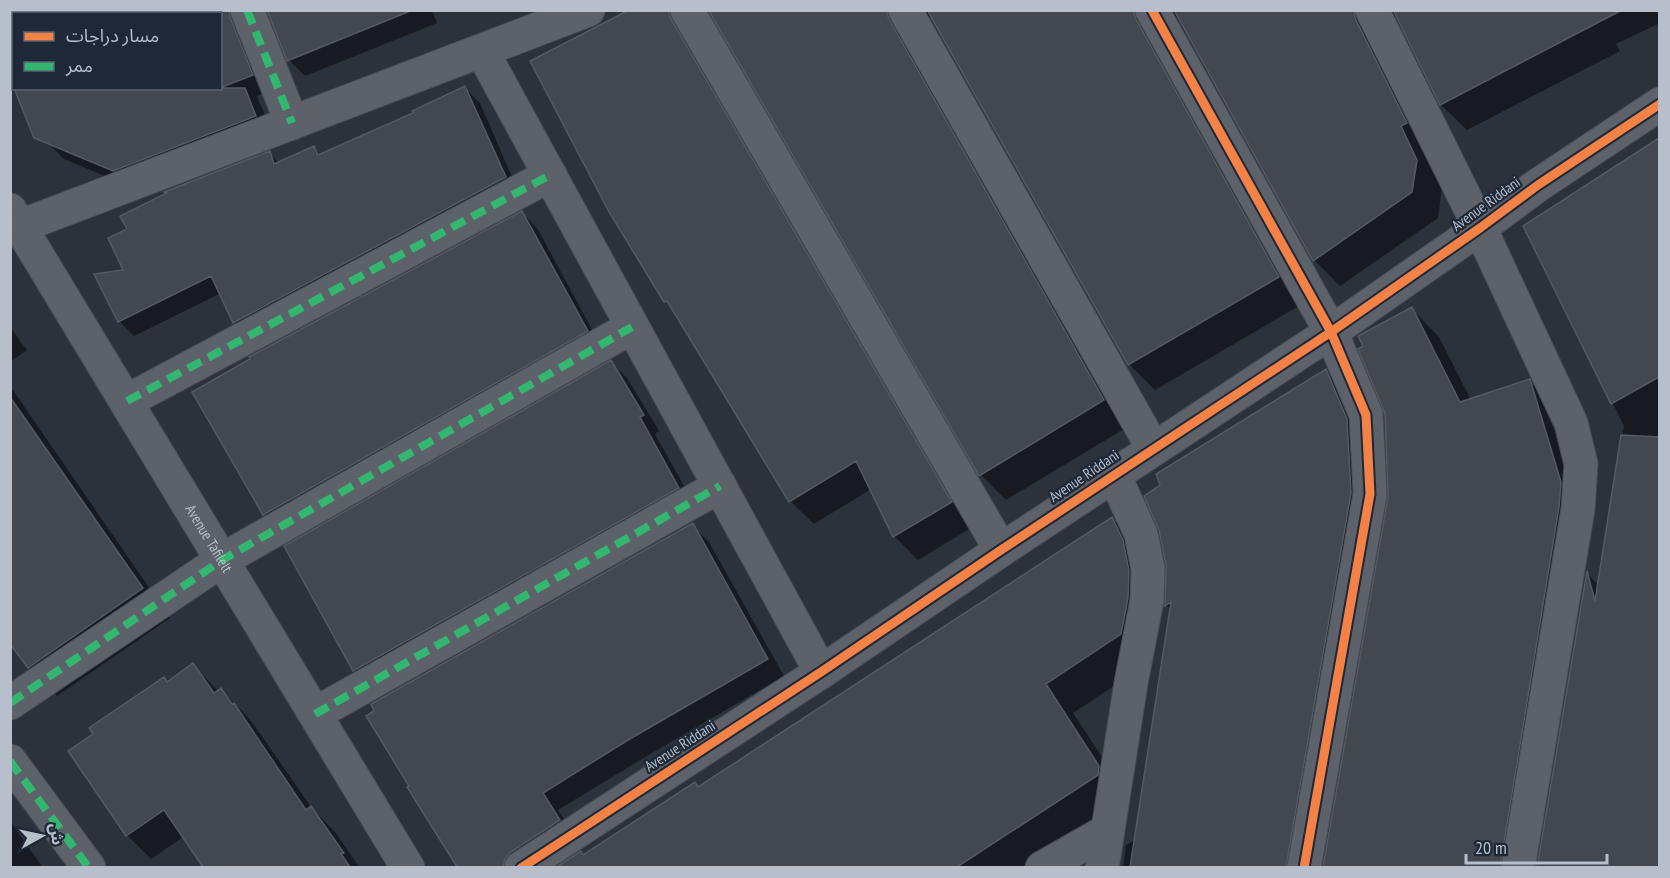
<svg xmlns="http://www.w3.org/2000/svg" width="1670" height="878" font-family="'PT Sans Narrow','Noto Sans Arabic',sans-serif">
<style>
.shadow{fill:#0007}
.building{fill:#434850;stroke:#545a63;stroke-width:1.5}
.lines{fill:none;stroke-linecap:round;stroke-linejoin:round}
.street-casing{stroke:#484d54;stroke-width:35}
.street{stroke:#5d6169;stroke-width:33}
.quiet{stroke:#33b770;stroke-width:8;stroke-dasharray:15 8;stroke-linecap:butt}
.cycleway-casing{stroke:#1e2837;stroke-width:13}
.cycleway{stroke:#f48246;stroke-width:9}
.labels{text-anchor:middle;stroke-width:4.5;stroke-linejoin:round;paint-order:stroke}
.street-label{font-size:15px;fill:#b7bfcc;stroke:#1e2837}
</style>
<rect width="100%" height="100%" fill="#2b323c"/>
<!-- shadow -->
<path class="shadow" d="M10 10H254L268 91 257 96 272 133 131 187 64 159 47 142 220 88V14H14V84L10 77Z
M269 10H432L437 23 305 76 289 60Z
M633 10H679L974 526 918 560 894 536 871 489 814 524 790 501 675 310 666 301Z
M717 10H1660V23L1616 44 1620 51 1467 130 1441 105 1398 17 1389 19 1442 187 1438 218 1340 286 1314 260 1179 17 1169 19 1304 303 1155 390 1129 364 932 17 922 19 1129 426 1006 500 981 475Z
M465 88 480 103 519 193 249 337 234 322 221 293 134 336 119 321 129 230 168 194 166 192 269 153 280 164 314 148 321 155 415 113Z
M1660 140V868H1539L1588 574 1599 586 1624 426 1525 227Z
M522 213 537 228 601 346 278 529 264 514Z
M1412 309 1439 337 1471 400 1529 381 1557 408 1588 511 1531 868H1325L1390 497Z
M10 327 27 350 10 362Z
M611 362 627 378 659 431 655 434 694 504 370 686 354 670Z
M1326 371 1353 398 1375 448 1317 868H1123L1126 845 1136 840 1171 610 1166 605 1168 565Z
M10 386 170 618 57 696 29 667 10 641Z
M1112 518 1141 547 1149 663 1073 713 1127 795 1028 868H559L581 853 584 856 699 789Z
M692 525 709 542 784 676 645 757 558 810 576 837 530 868H501L497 861 487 868H462L454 860Z
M193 665 219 692 221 690 245 714 257 729 311 807 335 832 360 868H205L183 837 151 859 127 835 168 683Z
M10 821 43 868H10Z"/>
<!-- building -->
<path class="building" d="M220 10H229L230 17 253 75 220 88Z
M267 10H408V12L287 61Z
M629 10H668L671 19 952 502 893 537 856 461 789 502 667 301 664 302 609 212 530 61Z
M714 10H886L889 19 1104 400 979 476 710 13Z
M927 10H1133L1136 19 1279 277 1128 365Z
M1174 10H1354L1355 18 1407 123 1401 126 1417 160 1412 192 1313 261Z
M1393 10H1622L1440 105Z
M465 86 506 177 233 323 211 276 118 322 94 274 123 270 108 238 127 229 120 216 167 193 164 192 270 151 274 164 314 146 318 155 413 113 412 111Z
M14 88H245L256 116 113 171 34 138Z
M1659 138V377L1611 404 1523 226Z
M522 211 588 331 263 515 192 392 250 359 249 357Z
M1412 307 1460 402 1530 379 1561 482 1559 507 1500 867H1323L1388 497 1385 414 1358 349 1363 346 1358 336Z
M611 360 644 415 640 417 679 488 353 671 284 546Z
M1326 369 1347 419 1351 493 1286 867H1130L1171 602 1165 606 1166 565 1159 530 1144 496 1160 485 1156 474Z
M10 397 143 588 28 668 10 644Z
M1621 435 1659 437V867H1537L1587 571 1595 601Z
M1112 517 1123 540 1129 571 1128 598 1121 634 1046 684 1099 766 1098 775 957 867H556L581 851 583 855 695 782 698 787Z
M693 523 768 659 628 740 543 793 560 820 511 852 505 859 503 867H457L407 787 409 786 366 716 374 711 371 704Z
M193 663 214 693 221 688 232 704 234 703 306 810 311 806 344 853 341 854 350 867H203L164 810 126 836 68 751 93 734 89 728 164 677 167 682Z"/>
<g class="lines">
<defs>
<g id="street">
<path d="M247 10 292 123"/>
<path d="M687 10 1001 550"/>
<path d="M905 10 1153 448"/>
<path d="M1152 10 1331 332 1366 415 1370 494 1304 868"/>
<path d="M1372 10 1480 228 1571 423 1581 464 1578 509 1518 868"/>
<path d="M482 51 821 672"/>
<path id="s1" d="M10 210 408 868"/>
<path d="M21 226 588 10"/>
<path d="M127 401 550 175"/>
<path d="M10 703 222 560 632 327"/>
<path d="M315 714 720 486"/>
<path d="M10 761 89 868"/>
<path d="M521 868 821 672 1001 550 1331 332 1480 228 1538 185 1660 104"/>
<path d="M1042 868 1107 831"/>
<path d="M1102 868 1131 683 1147 600 1148 569 1141 534 1114 475"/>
</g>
</defs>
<!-- street casing -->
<use href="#street" class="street-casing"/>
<!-- street -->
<use href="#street" class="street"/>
<!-- quiet -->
<path class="quiet" d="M247 10 292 123
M127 401 550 175
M10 703 222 560 632 327
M315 714 720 486
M10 761 89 868"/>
<defs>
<path id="cycleway" d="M1152 10 1331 332 1366 415 1370 494 1304 868
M521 868 821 672 1001 550 1331 332 1480 228 1538 185 1660 104"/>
</defs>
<!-- cycleway casing -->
<use href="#cycleway" class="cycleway-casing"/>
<!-- cycleway -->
<use href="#cycleway" class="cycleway"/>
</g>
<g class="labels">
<!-- street labels -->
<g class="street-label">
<text transform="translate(1486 204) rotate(-36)" y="5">Avenue Riddani</text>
<text transform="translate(1084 476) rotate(-34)" y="5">Avenue Riddani</text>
<text dy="5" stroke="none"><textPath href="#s1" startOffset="384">Avenue Tafilelt</textPath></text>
<text transform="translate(680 746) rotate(-33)" y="5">Avenue Riddani</text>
</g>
</g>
<!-- border -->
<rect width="1670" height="878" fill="none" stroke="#b7bfcc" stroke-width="24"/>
<!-- legend -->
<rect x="12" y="12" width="210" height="78" fill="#1e2837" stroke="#5b6473" stroke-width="1.5"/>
<rect x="24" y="32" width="30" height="9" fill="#f48246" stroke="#5b6473" stroke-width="1.5"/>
<text x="66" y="42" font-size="18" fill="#b7bfcc">مسار دراجات</text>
<rect x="24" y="62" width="30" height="9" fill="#33b770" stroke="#5b6473" stroke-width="1.5"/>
<text x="66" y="72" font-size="18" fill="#b7bfcc">ممر</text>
<!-- north arrow -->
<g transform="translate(42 836) rotate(82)" stroke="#1e2837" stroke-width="4.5" paint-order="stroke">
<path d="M0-4.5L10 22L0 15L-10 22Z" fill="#b7bfcc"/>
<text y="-9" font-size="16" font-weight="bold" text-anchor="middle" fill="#b7bfcc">ش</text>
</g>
<!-- scale -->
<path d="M1466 854v9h141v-9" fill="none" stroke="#b7bfcc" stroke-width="3"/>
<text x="1475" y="854" font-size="18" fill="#b7bfcc" stroke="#1e2837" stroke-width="4.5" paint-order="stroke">20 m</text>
</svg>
